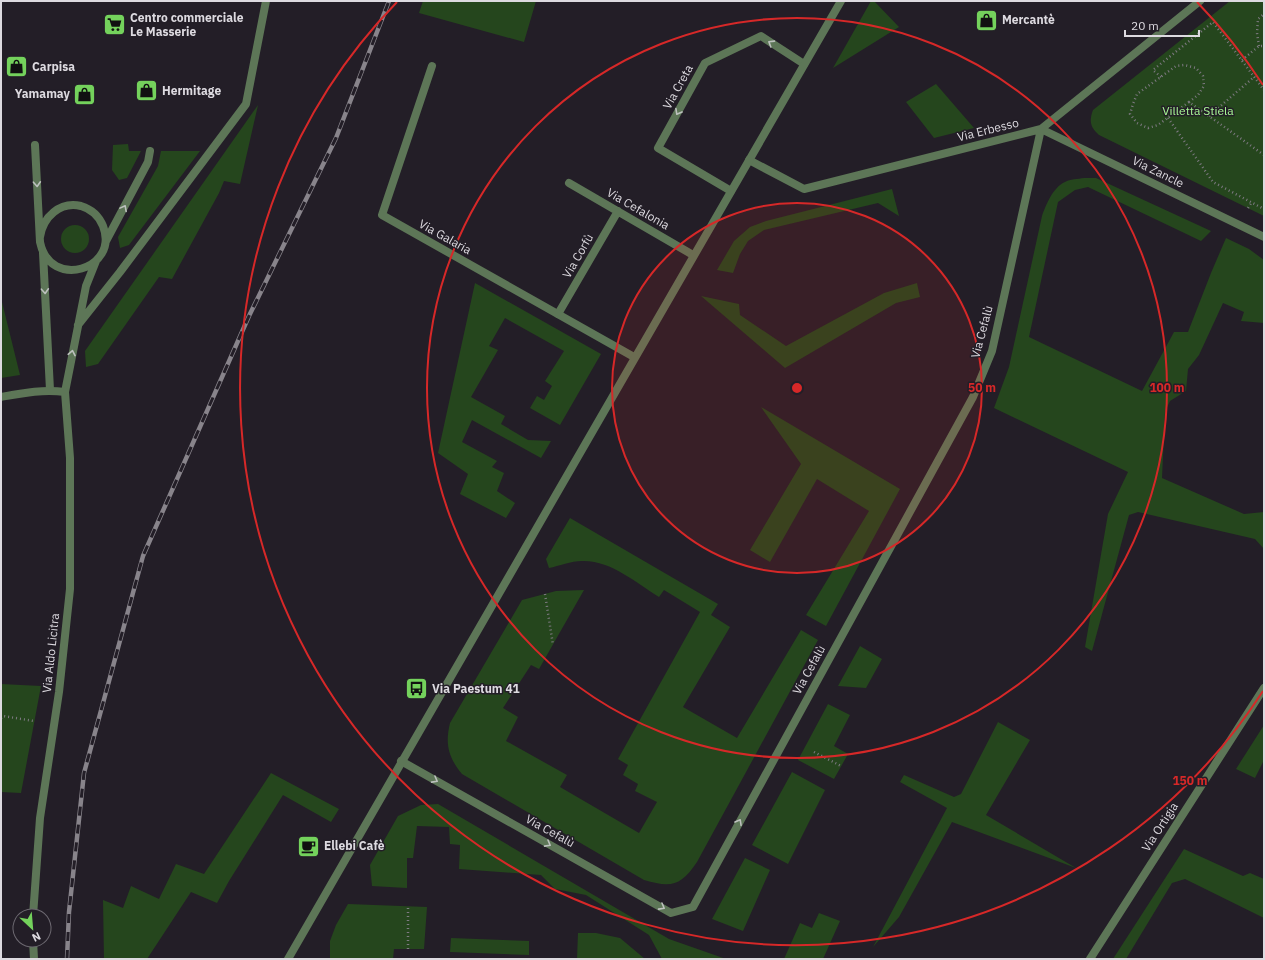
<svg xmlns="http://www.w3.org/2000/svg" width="1265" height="960" font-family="'IBM Plex Sans',sans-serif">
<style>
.green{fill:#25461d}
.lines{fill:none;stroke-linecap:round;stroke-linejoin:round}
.path{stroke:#7e7a82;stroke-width:2.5;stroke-dasharray:1 3;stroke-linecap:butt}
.service{stroke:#5d7657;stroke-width:8}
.minor{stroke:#5d7657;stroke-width:8}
.tertiary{stroke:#5d7657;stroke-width:8}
.rail-casing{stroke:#88848b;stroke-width:4.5}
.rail{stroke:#231e27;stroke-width:3;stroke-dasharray:9;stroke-linecap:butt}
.oneway{stroke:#bdc1be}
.ring{fill:none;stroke:#d62828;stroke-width:2}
.labels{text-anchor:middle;stroke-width:3;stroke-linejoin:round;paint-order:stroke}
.poi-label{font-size:12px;font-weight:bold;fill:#dddae0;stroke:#231e27;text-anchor:start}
.street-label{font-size:12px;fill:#dddae0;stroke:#231e27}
.park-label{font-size:12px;fill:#a9f996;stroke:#231e27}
.centre{fill:#d62828;stroke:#231e27;stroke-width:2}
.ring-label{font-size:12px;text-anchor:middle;font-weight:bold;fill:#d62828;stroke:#231e27;stroke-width:3;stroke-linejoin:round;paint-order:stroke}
</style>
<rect width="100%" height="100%" fill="#231e27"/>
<!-- green -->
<path class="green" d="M423 1H536L524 42 419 13Z
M871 1H874L899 27 833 68Z
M1230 1H1264V216L1099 135C1090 127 1089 121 1093 110Z
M936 84 974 128 934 138 906 102Z
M258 105 240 184 224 181 219 193 172 279 159 277 98 364 86 367 85 351Z
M128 144 129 151H141L127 178 119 180 112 170 113 145Z
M161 151H200L129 245 120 248 118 237 158 166Z
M1084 178H1096L1211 231 1201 241 1088 187 1075 190 1058 202 1029 337 1142 391 1174 332H1188L1211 273 1226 238 1249 249 1264 260V323L1241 321 1244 312 1223 303 1199 355 1188 369 1186 391 1170 401 1165 412 1162 478 1244 514 1264 512V549L1255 539 1138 512 1129 515 1092 651 1085 647 1108 514 1128 472 994 408 1009 367 1042 216C1046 205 1053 187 1065 182 1070 179 1078 179 1084 178Z
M892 189 899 216 878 203 764 230 748 241 740 254 733 273 717 270 734 241 750 227 766 221Z
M61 239a14 14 0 1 1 28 0a14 14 0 1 1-28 0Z
M475 283 601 354 560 425 530 408 537 396 544 400 552 386 545 381 564 351 505 318 489 346 498 350 471 397 505 416 501 424 528 440 551 441 541 458 472 420 462 442 497 461 492 467 504 473 497 491 515 503 506 518 460 494 468 474 438 453Z
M917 283 920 297 896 303 785 368 701 296 739 304 740 315 786 346 884 293Z
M1 298 20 375 1 378Z
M761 407 900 489 826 626 806 615 869 511 817 479 770 562 750 550 801 464Z
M570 518 718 604 711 615 730 627 683 707 737 738 801 630 818 640 697 862C681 886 671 888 644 880L462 774C448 757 445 744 450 723L522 600 556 591 584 590 539 669 531 665 503 708 518 717 506 741 567 775 560 787 639 833 657 802 635 791 638 784 623 775 628 765 618 759 700 612 664 590 659 597C636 583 611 560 582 561 571 561 559 566 549 568L546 559Z
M860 646 882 659 866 688 838 686Z
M1 684 41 686 21 793 1 792Z
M828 704 850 715 834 746 848 754 834 779 798 760Z
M998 722 1030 740 986 815 1076 868 952 822 899 917 873 947 947 808 900 782 904 775 954 797 961 794Z
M1264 725V760L1255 778 1236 769Z
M792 772 825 790 788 864 752 845Z
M271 773 339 809 331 822 283 795 229 881 217 903 191 892 147 959H104L103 900 123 908 131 886 159 899 176 864 204 874Z
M438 804 669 939 726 959H662L649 935 586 895 555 889 541 875 459 869 460 845 450 844 449 827 417 826 413 858H407V888L372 886 370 865 398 816 421 805Z
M1184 849 1243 876 1250 873 1264 879V918L1185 879 1172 883 1126 959H1113Z
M745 858 770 870 743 931 712 919Z
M348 904 427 907 424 949H394L393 959H330V941L336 925Z
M819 913 840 921 823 959H784L800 923 812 928Z
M578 933H596L620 938 645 959H577Z
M451 938 529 941V955L450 952Z"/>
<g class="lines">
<!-- path -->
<path class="path" d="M1259 46 1257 33 1258 19 1264 14
M1242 60 1259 46H1264
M1161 77 1153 70 1213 22 1264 90
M1189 102 1198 95 1204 86 1203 76 1196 68 1184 65 1176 66 1137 94 1133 104 1130 114 1137 123 1148 128 1158 125 1189 102 1264 155
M1209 116 1254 77
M1168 118 1213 182 1264 209
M1248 208 1252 202
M545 594 553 645
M1 718 3 716 34 721
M814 752 841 766
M408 949V907"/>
<!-- service -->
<path class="service" d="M35 145 40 242C50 291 120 269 103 226 99 216 91 209 81 206 60 201 43 217 40 237
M569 183 693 255
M731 191 658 148 705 63 761 36 804 64
M106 241 148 162 150 151
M43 253 50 390
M558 314 618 211
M78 325 120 272 246 104 266 1
M65 392 86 286 96 261"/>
<!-- minor -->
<path class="minor" d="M432 66 382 215 634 357
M749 160 804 189 1041 129 1200 1
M1 397C23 393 43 389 65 392L70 458V589L59 692 40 818 33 916
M401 761 671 913 693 907 973 397 992 351 1041 129 1264 237
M33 940 34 959
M1090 959 1264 688"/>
<!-- tertiary -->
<path class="tertiary" d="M288 959 841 1"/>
<defs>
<path id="rail" d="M67 959 69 912 84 773 143 556 249 316 336 138 389 1"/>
</defs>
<!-- rail casing -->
<use href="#rail" class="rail-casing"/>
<!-- rail -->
<use href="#rail" class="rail"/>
</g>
<!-- one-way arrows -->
<defs><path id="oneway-chevron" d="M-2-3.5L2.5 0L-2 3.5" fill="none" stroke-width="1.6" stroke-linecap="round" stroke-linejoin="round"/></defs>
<g class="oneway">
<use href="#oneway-chevron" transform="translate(771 43) rotate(-148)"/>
<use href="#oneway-chevron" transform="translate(678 112) rotate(119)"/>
<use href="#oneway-chevron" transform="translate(37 184) rotate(87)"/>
<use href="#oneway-chevron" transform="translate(124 208) rotate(-62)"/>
<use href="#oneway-chevron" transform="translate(45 291) rotate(87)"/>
<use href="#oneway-chevron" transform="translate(72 353) rotate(-79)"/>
<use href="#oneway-chevron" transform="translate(435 780) rotate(29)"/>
<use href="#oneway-chevron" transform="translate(739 822) rotate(-61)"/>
<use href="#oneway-chevron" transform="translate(548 844) rotate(29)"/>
<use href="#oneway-chevron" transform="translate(662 907) rotate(29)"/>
</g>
<!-- distance rings -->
<circle cx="797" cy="388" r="185" fill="#d62828" fill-opacity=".12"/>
<g class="ring">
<circle cx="797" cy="388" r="185"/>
<circle cx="797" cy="388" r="370"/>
<path d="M1263 691A556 556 0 1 1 397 2M1197 2A556 556 0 0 1 1263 85"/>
</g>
<!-- icons -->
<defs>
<symbol id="shop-square" viewBox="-11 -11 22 22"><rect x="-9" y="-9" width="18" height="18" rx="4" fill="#74d25c" stroke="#231e27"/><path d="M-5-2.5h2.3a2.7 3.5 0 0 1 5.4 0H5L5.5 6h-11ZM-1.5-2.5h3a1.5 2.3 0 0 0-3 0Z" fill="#111"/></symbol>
<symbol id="supermarket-square" viewBox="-11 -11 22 22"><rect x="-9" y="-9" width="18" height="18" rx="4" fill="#74d25c" stroke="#231e27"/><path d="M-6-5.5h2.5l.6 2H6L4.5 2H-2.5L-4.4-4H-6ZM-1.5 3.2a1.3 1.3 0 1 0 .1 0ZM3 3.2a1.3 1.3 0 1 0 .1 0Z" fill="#111"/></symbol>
<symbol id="bus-square" viewBox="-11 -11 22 22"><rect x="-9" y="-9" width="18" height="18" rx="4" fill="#74d25c" stroke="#231e27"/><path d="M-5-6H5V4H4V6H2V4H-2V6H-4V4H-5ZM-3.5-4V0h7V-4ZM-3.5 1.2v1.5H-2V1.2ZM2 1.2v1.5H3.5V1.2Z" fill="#111"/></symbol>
<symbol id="cafe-square" viewBox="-11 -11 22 22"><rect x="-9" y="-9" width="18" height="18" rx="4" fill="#74d25c" stroke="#231e27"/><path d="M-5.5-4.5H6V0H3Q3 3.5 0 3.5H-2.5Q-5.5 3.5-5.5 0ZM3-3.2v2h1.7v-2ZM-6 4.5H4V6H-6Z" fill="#111"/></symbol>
</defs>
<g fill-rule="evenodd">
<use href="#shop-square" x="974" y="8" width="25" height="25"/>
<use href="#supermarket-square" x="102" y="12" width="25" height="25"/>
<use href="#shop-square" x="4" y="54" width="25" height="25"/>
<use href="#shop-square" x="134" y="78" width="25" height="25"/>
<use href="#shop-square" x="72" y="82" width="25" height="25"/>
<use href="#bus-square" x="404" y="676" width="25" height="25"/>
<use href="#cafe-square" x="296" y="834" width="25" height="25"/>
</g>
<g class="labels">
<!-- poi labels -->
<g class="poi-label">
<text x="130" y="22">Centro commerciale<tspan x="130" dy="14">Le Masserie</tspan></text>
<text x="1002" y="24">Mercantè</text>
<text x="32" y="71">Carpisa</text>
<text x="162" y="95">Hermitage</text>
<text x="70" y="98" text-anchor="end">Yamamay</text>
<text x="432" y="693">Via Paestum 41</text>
<text x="324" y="850">Ellebi Cafè</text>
</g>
<!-- street labels -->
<g class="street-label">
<text transform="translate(678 87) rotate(-61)" y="4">Via Creta</text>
<text transform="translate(988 130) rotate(-14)" y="4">Via Erbesso</text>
<text transform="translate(1158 172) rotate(26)" y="4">Via Zancle</text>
<text transform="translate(638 209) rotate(30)" y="4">Via Cefalonia</text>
<text transform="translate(445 237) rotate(29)" y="4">Via Galaria</text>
<text transform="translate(578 256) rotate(-60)" y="4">Via Corfù</text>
<text transform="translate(982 332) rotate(-75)" y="4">Via Cefalù</text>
<text transform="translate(51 653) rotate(-84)" y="4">Via Aldo Licitra</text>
<text transform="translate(809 670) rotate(-61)" y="4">Via Cefalù</text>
<text transform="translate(1160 827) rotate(-57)" y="4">Via Ortigia</text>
<text transform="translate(550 831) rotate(29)" y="4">Via Cefalù</text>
</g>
<!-- park labels -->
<g class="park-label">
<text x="1198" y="115">Villetta Stiela</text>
</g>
</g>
<circle cx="797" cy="388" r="6" class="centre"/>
<g class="ring-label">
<text x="982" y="392">50 m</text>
<text x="1167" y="392">100 m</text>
<text x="1190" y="785">150 m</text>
</g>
<!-- border -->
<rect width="1265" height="960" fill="none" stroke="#dddae0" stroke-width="4"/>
<!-- north arrow -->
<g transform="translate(32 928) rotate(154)"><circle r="19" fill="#231e27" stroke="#6d6971"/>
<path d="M0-3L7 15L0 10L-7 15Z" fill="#74d25c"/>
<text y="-6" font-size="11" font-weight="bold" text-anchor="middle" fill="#dddae0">N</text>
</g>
<!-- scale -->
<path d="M1125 30v6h74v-6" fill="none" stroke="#dddae0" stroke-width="2"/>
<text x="1131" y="30" font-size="12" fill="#dddae0" stroke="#231e27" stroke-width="3" paint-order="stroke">20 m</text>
</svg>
